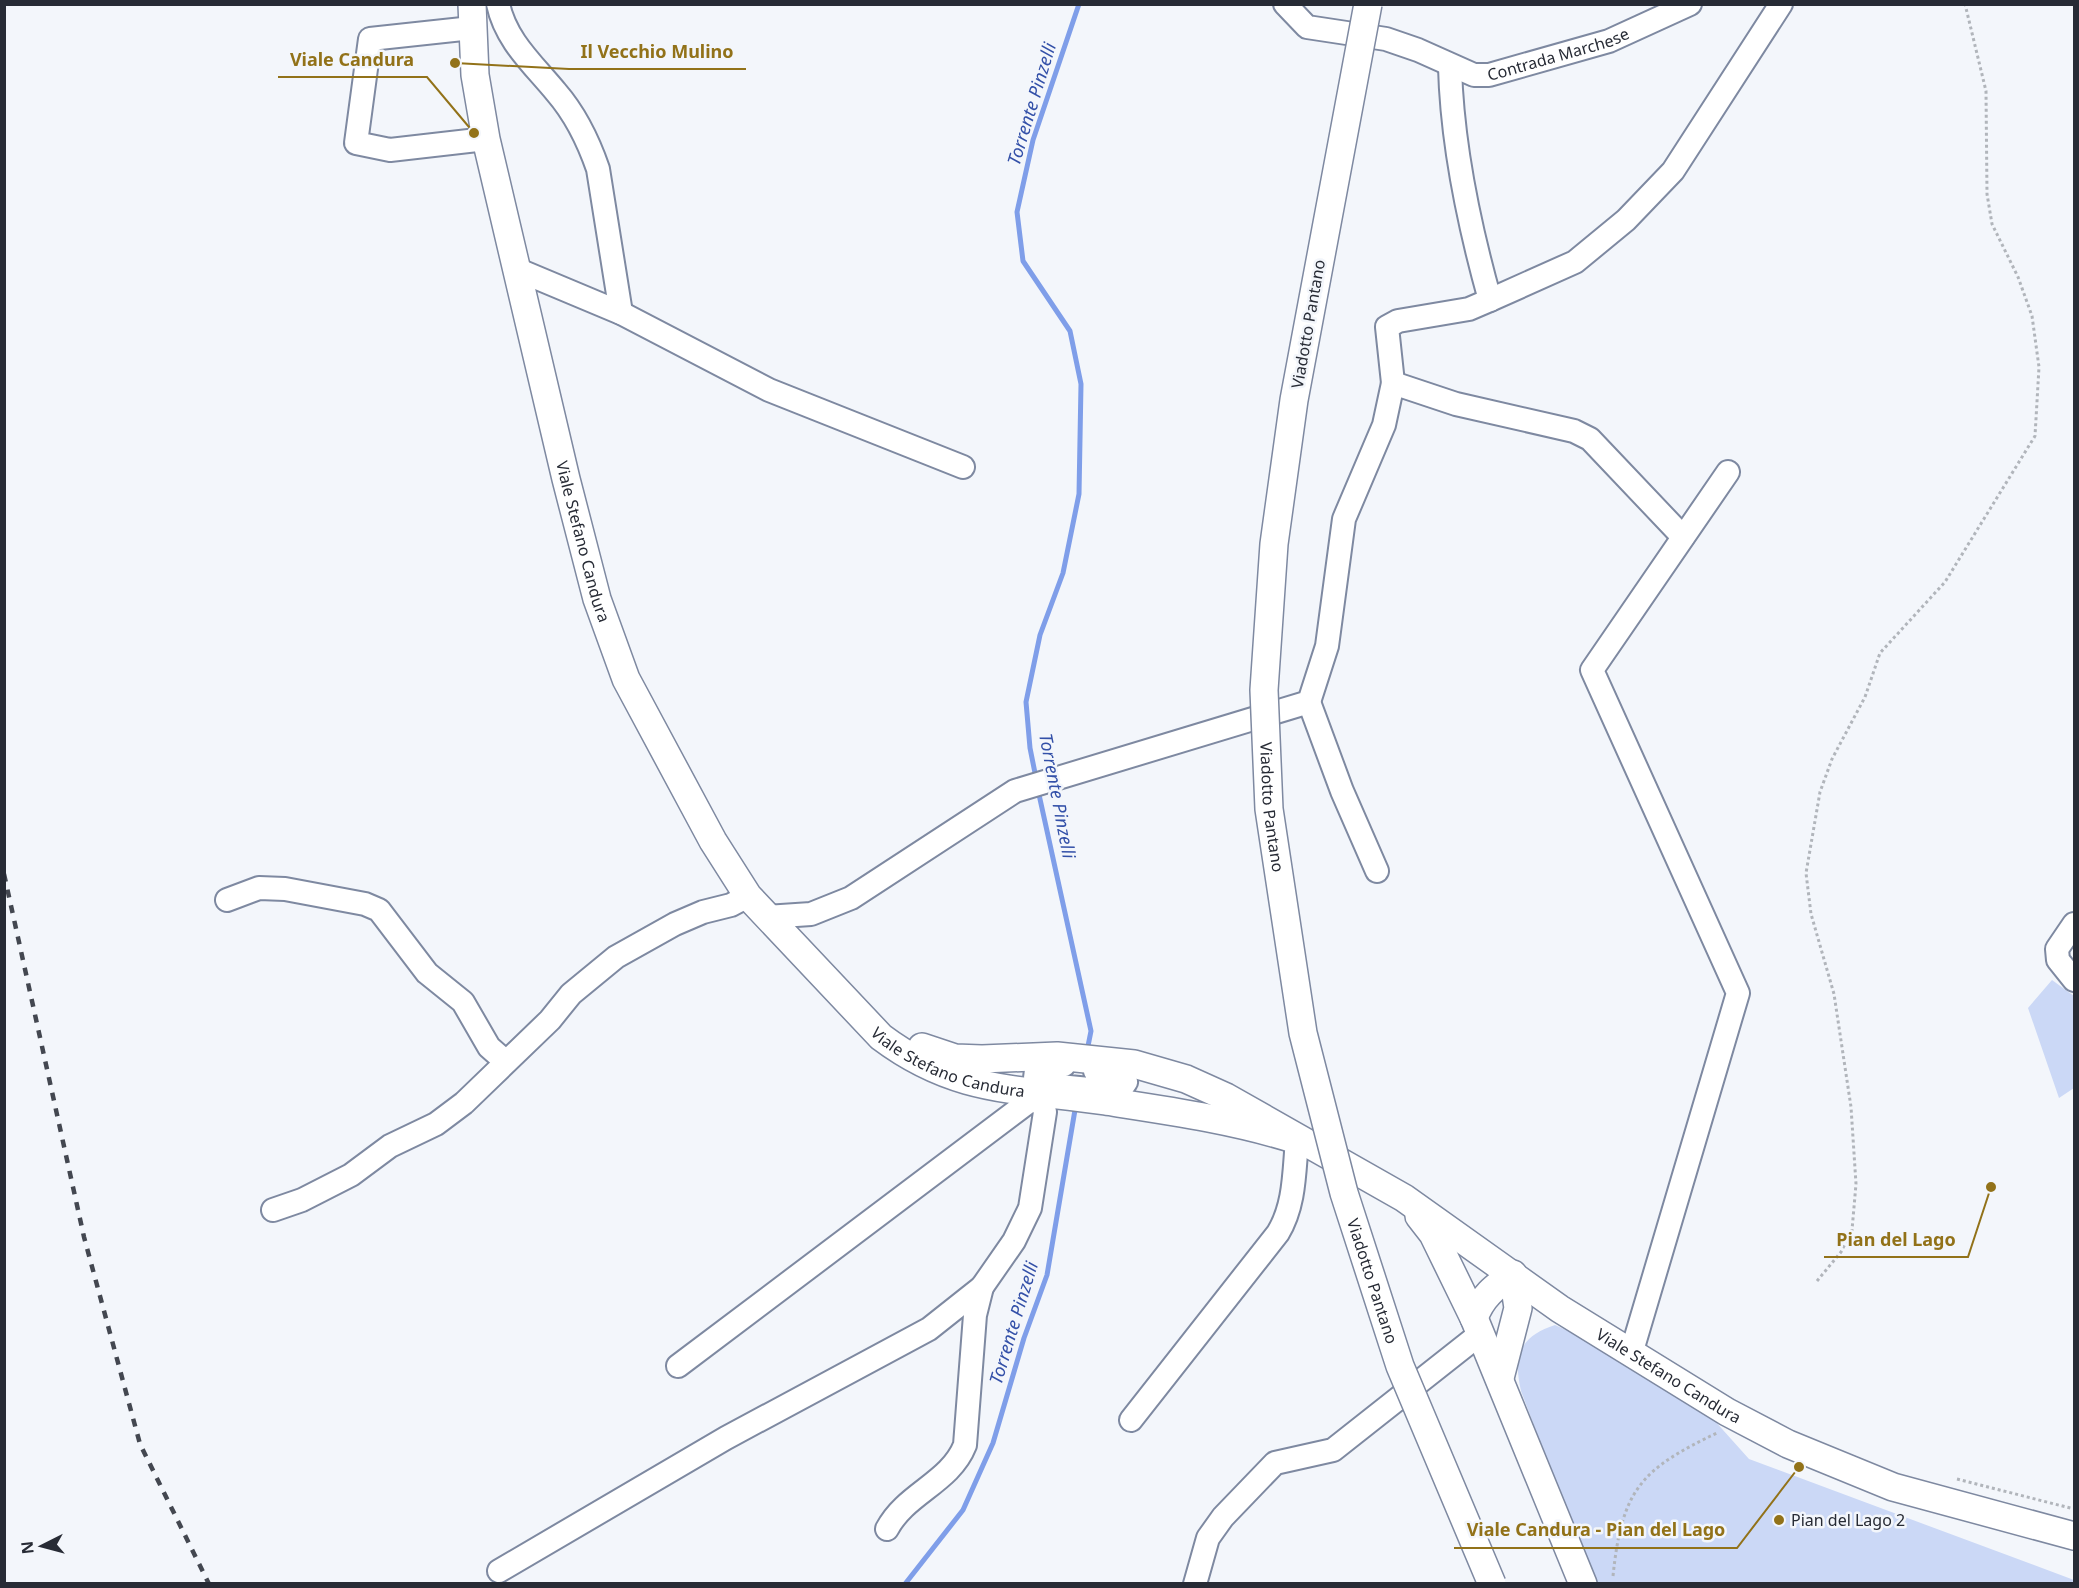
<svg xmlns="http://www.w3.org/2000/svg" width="2079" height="1588" font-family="'Noto Sans',sans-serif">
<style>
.green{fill:#cbd8f6}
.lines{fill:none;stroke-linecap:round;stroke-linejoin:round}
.stream{stroke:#7f9ee9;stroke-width:5}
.minor-casing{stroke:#7e89a1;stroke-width:26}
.major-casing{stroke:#7e89a1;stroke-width:30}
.path{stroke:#b1b5bb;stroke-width:3;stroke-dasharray:3 3;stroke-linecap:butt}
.minor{stroke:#fff;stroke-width:22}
.major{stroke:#fff;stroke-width:27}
.rail{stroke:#434750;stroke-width:4.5;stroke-dasharray:8 8;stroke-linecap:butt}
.major-bridge-casing{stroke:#7e89a1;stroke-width:30;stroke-linecap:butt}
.major-bridge{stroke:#fff;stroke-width:27}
.poi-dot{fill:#927219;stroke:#f3f6fb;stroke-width:2}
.labels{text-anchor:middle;stroke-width:5;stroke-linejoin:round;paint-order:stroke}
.street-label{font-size:16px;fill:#272b35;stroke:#f3f6fb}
.poi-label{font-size:16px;fill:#272b35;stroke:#f3f6fb;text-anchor:start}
.water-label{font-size:18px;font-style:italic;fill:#3350a8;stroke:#f3f6fb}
.leader{fill:none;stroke:#927219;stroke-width:2}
.callout-dot{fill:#927219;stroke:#f3f6fb;stroke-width:2}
.callout-label{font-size:18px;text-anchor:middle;font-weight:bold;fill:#927219;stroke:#f3f6fb;stroke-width:5;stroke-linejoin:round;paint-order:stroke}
</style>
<rect width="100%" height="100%" fill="#f3f6fb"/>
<!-- green -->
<path class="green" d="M2052 980 2074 996V1088L2059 1098 2028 1008Z
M1555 1325 1584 1338 1706 1411 1749 1459 2074 1580V1583H1593L1521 1391C1513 1356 1519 1337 1555 1325Z"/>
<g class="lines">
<!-- stream -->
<path class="stream" d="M1036 778 1030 748 1026 702 1040 635 1063 573 1079 494 1081 384 1070 331 1023 261 1017 212 1033 140 1079 4
M1038 790 1091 1031 1087 1051
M905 1584 963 1510 993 1443 1024 1338 1047 1275 1076 1104"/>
<defs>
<g id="minor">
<path d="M498 4C506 41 533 64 556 92 576 115 588 140 598 169L621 313"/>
<path id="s1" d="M1285 4 1307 27 1386 39 1418 50 1474 75H1489L1609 41 1690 4"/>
<path d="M472 28 370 39 356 143 390 150 486 139"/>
<path d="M1450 67C1452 145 1469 225 1490 300"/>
<path d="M516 269 621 313 769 390 963 467"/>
<path d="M1393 383 1387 327 1398 321 1469 309 1490 300 1575 262 1626 220 1673 171 1781 4"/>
<path d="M1309 702 1342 791 1377 871"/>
<path d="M227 900 259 888 285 889 365 904 379 910 427 973 463 1002 489 1047 506 1062"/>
<path d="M766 917 811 914 851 898 1015 791 1309 702 1327 646 1344 519 1384 425 1393 383 1456 404 1574 431 1590 439 1683 537"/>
<path d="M2074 924 2057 949 2058 960 2074 980"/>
<path d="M1064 1065 1036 1070 1035 1078 1039 1084 1119 1092 1126 1082 1122 1074 1095 1071"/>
<path d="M273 1210 302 1200 351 1175 390 1146 436 1124 464 1103 492 1076 550 1020 571 994 616 957 675 924 703 912 731 905 748 896"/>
<path d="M1631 1354 1738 993 1592 670 1728 472"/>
<path d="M1131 1420 1278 1233C1295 1205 1294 1172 1297 1140"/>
<path d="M887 1529C906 1493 950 1483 965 1445L975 1315 982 1287"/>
<path d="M499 1571 726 1438 929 1329 982 1287 1014 1241 1030 1208 1045 1112 1039 1094 678 1366"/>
<path d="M1195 1584 1208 1538 1223 1517 1275 1463 1333 1450 1480 1334"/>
</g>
<g id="major">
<path id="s2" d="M472 4 475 75 486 139 566 479 597 599 626 679 713 841 748 896 881 1037C957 1094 1017 1088 1105 1101 1170 1111 1234 1120 1297 1140"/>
<path id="s3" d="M922 1047 955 1058 982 1059 1057 1056 1134 1064 1186 1079 1226 1097 1404 1198 1560 1309 1727 1412 1788 1444 1893 1487 2074 1536"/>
<path d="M1419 1216 1433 1234 1474 1318 1583 1584"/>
<path d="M1474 1318C1482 1296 1495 1287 1513 1274L1518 1308 1500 1378"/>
</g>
</defs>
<!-- minor casing -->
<use href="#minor" class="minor-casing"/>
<!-- major casing -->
<use href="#major" class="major-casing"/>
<!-- path -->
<path class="path" d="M1817 1281 1841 1252 1852 1230 1856 1184 1851 1107 1834 994 1811 914 1806 873 1820 792 1832 759 1865 697 1880 653 1945 582 2035 436 2039 367 2032 316 2018 277 1992 224 1987 194 1986 91 1965 4
M1957 1479 2074 1509
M1613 1576C1622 1489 1641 1469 1719 1432"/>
<!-- minor -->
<use href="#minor" class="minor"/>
<!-- major -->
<use href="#major" class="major"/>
<!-- rail -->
<path class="rail" d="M4 874 84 1237 140 1444 209 1584"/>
<defs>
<g id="major-bridge">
<path id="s4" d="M1368 4 1294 400 1274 544 1264 690 1269 809 1303 1033 1344 1193 1400 1366 1492 1584"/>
</g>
</defs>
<!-- major-bridge casing -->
<use href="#major-bridge" class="major-bridge-casing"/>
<!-- major-bridge -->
<use href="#major-bridge" class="major-bridge"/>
</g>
<!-- markers -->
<circle class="poi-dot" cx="1779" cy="1520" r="6"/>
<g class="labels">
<!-- street labels -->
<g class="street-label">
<text dy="6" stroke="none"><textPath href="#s1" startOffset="294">Contrada Marchese</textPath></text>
<text transform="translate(1308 324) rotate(-80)" y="6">Viadotto Pantano</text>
<text dy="6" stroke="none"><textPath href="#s2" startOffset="550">Viale Stefano Candura</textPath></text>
<text dy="6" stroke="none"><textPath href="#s4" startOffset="812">Viadotto Pantano</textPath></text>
<text dy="6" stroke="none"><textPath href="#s2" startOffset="1210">Viale Stefano Candura</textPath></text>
<text dy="6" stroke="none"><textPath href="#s4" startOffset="1298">Viadotto Pantano</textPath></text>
<text dy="6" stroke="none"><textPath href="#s3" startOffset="836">Viale Stefano Candura</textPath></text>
</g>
<!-- poi labels -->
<g class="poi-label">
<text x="1791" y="1526">Pian del Lago 2</text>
</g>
<!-- water labels -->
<g class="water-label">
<text transform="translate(1032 104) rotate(-73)" y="6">Torrente Pinzelli</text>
<text transform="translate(1057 796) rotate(79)" y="6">Torrente Pinzelli</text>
<text transform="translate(1014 1323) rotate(-73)" y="6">Torrente Pinzelli</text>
</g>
</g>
<!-- callouts -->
<path class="leader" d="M455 63L569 69H746M474 133L427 77H278M1991 1187L1968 1257H1824M1799 1467L1737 1548H1454"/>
<g class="callout-dot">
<circle cx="455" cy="63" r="6"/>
<circle cx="474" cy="133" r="6"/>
<circle cx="1991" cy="1187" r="6"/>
<circle cx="1799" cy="1467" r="6"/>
</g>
<g class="callout-label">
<text x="657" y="58">Il Vecchio Mulino</text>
<text x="352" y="66">Viale Candura</text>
<text x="1896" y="1246">Pian del Lago</text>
<text x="1596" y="1536">Viale Candura - Pian del Lago</text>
</g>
<!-- border -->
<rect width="2079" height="1588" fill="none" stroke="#272b35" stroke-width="12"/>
<!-- north arrow -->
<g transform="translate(42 1546) rotate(264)" stroke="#f3f6fb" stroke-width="4.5" paint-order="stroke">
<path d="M0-4.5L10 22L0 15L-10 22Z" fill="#272b35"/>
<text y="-9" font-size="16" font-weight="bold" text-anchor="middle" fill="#272b35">N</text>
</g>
</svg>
